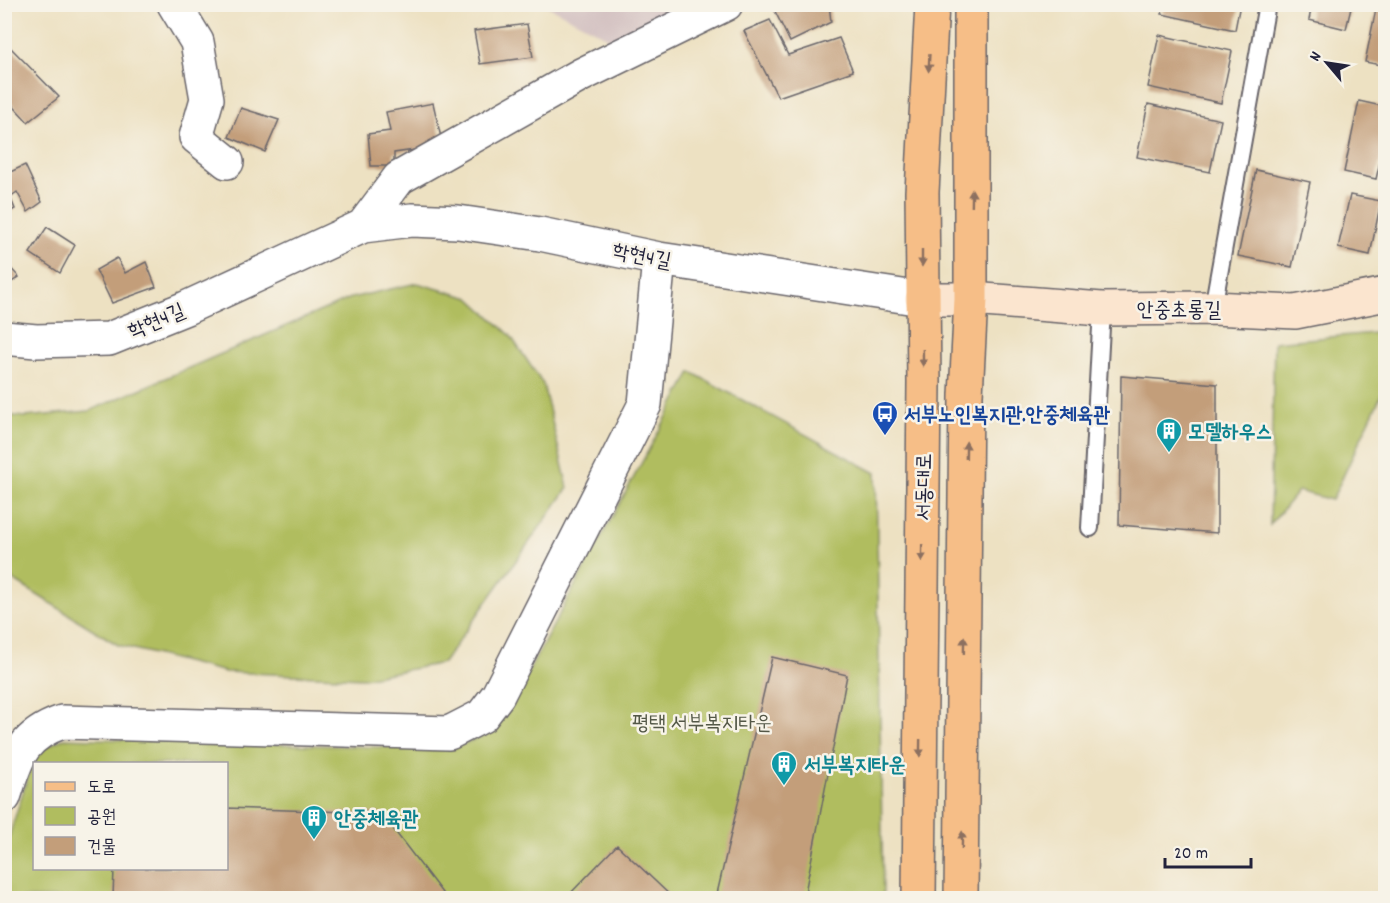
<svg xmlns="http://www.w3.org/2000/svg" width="1390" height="903" font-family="Dekko,'Poor Story',sans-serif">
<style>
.industrial{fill:#d2bfc0}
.green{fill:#b0bd5f;stroke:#69704d;stroke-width:1.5;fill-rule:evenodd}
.building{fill:#c39e7a}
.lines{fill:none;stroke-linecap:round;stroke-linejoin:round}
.lane-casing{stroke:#69656a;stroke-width:20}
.street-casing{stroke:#69656a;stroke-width:36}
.secondary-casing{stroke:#69656a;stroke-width:36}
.primary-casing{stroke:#69656a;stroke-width:36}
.lane{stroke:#fff;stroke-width:16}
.street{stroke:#fff;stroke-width:33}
.secondary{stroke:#fbe5cf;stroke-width:33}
.primary{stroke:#f6be87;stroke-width:33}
.oneway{fill:#8c7061}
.labels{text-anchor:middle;stroke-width:5;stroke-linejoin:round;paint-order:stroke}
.street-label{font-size:21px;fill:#22223b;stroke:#f7f3e8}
.transit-label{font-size:21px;font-weight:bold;fill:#164399;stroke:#f7f3e8;text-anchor:start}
.culture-label{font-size:21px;font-weight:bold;fill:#0d838f;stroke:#f7f3e8;text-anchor:start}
.park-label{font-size:21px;fill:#545848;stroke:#f7f3e8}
</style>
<rect width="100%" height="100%" fill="#f7f3e8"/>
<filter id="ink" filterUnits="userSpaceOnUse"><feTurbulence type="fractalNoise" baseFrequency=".0167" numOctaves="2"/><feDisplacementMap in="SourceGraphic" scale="12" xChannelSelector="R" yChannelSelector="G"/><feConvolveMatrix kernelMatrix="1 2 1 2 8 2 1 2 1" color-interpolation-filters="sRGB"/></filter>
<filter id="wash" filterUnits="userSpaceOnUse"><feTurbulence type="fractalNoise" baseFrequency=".008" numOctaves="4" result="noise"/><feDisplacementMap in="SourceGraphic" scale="24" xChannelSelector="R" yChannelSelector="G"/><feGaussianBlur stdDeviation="1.35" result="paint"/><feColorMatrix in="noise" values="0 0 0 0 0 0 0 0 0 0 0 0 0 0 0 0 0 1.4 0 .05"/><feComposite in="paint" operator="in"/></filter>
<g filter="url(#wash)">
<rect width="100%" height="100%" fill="#ede1c2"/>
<!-- industrial -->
<path class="industrial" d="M545 5H706L624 46Z"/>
<!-- green -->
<path class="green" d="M417 283 470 298 510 335 543 384 568 488 443 663 364 678 225 672 118 645 5 575V415L25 417 89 411 351 298Z
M1385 332V387L1332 500 1298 491 1270 525 1274 342Z
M691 372 876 473 883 898H5V849L33 760 42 749 64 738 451 749 488 734 510 705ZM34 764H226V868H34Z"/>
<g id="blocks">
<!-- building -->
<path class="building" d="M779 4H829L831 22 790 42 773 7Z
M1164 4H1240L1235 30 1162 14Z
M1312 4H1352L1346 29 1309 20Z
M1377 4H1386V66L1365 62Z
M770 20 788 55 839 38 853 71 778 97 744 31Z
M527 24 533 57 480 64 474 31Z
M1159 35 1232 51 1221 103 1148 87Z
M8 45 59 97 28 122 4 96V49Z
M1359 101 1386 107V136L1376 179 1344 172Z
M433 103 443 146 394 153V166H371L368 134 390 131 386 112Z
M1148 104 1221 120 1210 172 1137 157Z
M241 108 279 120 265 152 229 137Z
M25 165 42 202 28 212 17 192 10 197 15 209 4 215V175Z
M1256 170 1310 182 1292 267 1238 256Z
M1350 195 1381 201 1370 255 1338 248Z
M47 227 75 245 60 273 30 253Z
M117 258 125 273 146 262 156 287 112 303 96 270Z
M4 261 19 277 4 287Z
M1121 376 1217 384V533L1119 525Z
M772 657 847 675 804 898H716Z
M226 808 381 813 446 898H113L114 868H226Z
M617 845 673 898H566Z"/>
</g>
</g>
<g filter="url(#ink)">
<use href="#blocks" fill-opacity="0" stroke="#69656a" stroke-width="1.5"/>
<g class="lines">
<defs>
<path id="lane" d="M1213 308 1267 4
M1090 528 1102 309"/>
<path id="street" d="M174 4 197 42 207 99 196 137 227 162
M363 226 399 178 581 75 726 4
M4 338 36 341 109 339 186 308 363 226 412 220 458 222 540 234 659 259 922 299
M4 797C17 758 20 737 62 722L449 733 482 716 498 695 645 404 659 259"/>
<path id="secondary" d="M922 299H971L1102 309 1213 308 1295 312 1386 294"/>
<path id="primary" d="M919 898 924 383 922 192 932 4
M961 898 966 395 971 299V4"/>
</defs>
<!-- lane casing -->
<use href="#lane" class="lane-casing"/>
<!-- street casing -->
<use href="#street" class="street-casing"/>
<!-- secondary casing -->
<use href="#secondary" class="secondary-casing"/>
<!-- primary casing -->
<use href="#primary" class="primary-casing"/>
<!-- lane -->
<use href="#lane" class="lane"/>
<!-- street -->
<use href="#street" class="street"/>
<!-- secondary -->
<use href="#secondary" class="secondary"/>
<!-- primary -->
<use href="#primary" class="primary"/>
</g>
<!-- one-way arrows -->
<defs><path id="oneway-solid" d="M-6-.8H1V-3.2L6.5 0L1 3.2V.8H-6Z" transform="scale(1.5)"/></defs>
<g class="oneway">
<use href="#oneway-solid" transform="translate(929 63) rotate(93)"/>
<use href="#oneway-solid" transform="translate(972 198) rotate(-89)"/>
<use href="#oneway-solid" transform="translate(922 258) rotate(90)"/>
<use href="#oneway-solid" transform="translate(923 358) rotate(89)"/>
<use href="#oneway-solid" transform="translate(966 450) rotate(-89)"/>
<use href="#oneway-solid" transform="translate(922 553) rotate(91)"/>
<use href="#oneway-solid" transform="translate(964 645) rotate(-89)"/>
<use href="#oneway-solid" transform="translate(920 748) rotate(91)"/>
<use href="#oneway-solid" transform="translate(962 840) rotate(-89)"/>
</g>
</g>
<!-- icons -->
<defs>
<symbol id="bus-pin" viewBox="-11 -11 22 30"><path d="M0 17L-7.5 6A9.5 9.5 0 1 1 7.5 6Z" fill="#1a4fb4" stroke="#f7f3e8"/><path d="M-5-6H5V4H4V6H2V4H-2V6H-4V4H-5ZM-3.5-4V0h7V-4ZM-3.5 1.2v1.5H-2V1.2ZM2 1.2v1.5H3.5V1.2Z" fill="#fff"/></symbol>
<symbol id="building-pin" viewBox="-11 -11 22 30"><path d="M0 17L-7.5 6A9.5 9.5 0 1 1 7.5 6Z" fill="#0f9aa8" stroke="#f7f3e8"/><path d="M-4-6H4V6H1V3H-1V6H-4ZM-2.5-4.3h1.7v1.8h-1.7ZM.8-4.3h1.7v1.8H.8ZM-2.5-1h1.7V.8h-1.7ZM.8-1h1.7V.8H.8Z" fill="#fff"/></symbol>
</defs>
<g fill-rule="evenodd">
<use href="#bus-pin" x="870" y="399" width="30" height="40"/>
<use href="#building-pin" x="1154" y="416" width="30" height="40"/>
<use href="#building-pin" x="769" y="749" width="30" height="40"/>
<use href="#building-pin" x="299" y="803" width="30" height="40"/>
</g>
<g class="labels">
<!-- street labels -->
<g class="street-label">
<text transform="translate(642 255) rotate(11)" y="7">학현4길</text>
<text x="1179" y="316">안중초롱길</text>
<text transform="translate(156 320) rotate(-23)" y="7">학현4길</text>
<text transform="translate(923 487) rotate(-89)" y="7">서동대로</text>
</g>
<!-- transit labels -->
<g class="transit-label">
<text x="904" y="421">서부노인복지관.안중체육관</text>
</g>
<!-- culture labels -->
<g class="culture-label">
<text x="1188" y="438">모델하우스</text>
<text x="804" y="771">서부복지타운</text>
<text x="334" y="825">안중체육관</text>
</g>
<!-- park labels -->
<g class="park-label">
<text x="702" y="729">평택 서부복지타운</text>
</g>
</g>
<!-- margin -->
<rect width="1390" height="903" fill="none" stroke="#f7f3e8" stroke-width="24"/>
<!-- legend -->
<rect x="33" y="762" width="195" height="108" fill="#f7f3e8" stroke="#a29fa3" stroke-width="1.5"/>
<rect x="45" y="782" width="30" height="9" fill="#f6be87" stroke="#a29fa3" stroke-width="1.5"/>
<text x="87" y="792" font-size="18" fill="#22223b">도로</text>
<rect x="45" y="807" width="30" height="18" fill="#b0bd5f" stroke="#a29fa3" stroke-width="1.5"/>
<text x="87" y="822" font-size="18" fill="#22223b">공원</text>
<rect x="45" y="837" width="30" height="18" fill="#c39e7a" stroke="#a29fa3" stroke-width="1.5"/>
<text x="87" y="852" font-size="18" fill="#22223b">건물</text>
<!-- north arrow -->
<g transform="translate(1327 63) rotate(299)" stroke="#f7f3e8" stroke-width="4.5" paint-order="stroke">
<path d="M0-4.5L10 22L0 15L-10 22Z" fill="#22223b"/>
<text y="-9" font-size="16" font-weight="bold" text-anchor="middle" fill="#22223b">N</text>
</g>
<!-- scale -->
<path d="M1165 858v9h86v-9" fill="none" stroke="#22223b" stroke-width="3"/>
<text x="1174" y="858" font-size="18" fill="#22223b" stroke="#f7f3e8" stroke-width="4.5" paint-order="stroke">20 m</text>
</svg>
